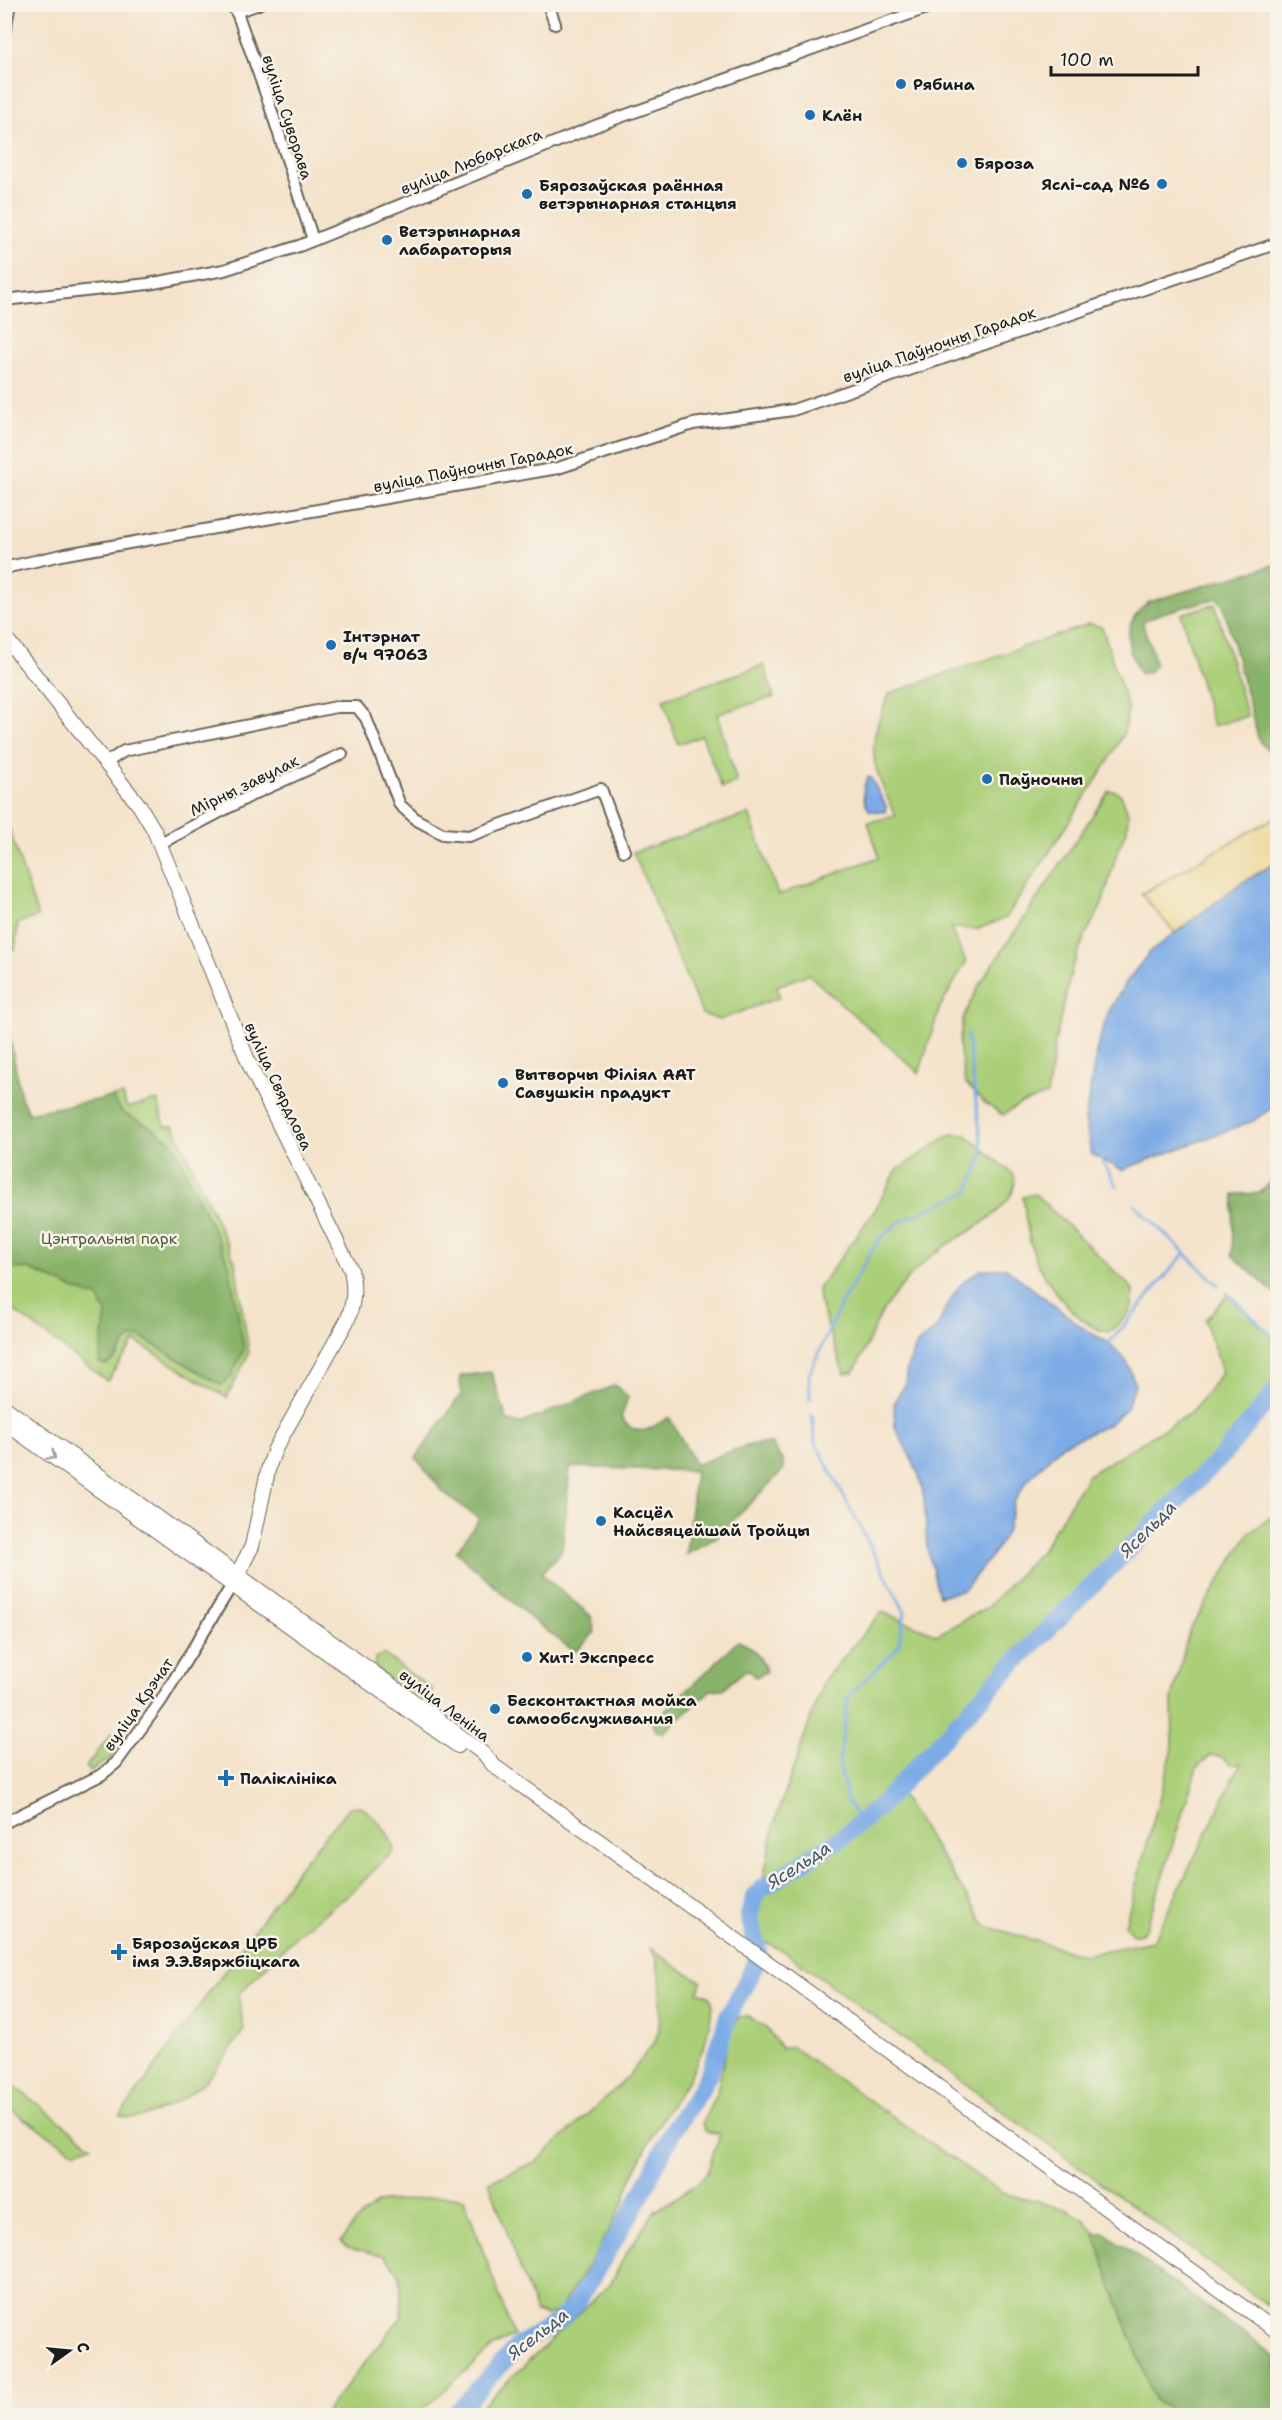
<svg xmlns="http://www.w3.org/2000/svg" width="1282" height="2420" font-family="'Shantell Sans',sans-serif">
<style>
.green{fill:#abcf79;stroke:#64764a;stroke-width:1.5}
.forest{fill:#88b269;stroke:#526742;stroke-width:1.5}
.sand{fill:#eeda9e;stroke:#857b5d;stroke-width:1.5}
.water{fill:#7cabe6;stroke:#4c6481;stroke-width:1.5}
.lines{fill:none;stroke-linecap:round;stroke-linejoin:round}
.stream{stroke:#7cabe6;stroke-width:3}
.river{stroke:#7cabe6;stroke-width:18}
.minor-casing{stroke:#686259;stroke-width:14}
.major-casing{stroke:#686259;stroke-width:16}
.minor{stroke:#fff;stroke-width:10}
.major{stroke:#fff;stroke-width:14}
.oneway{stroke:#999}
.poi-dot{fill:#1f6fb2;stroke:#f7f3e8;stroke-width:2}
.labels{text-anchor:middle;stroke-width:5;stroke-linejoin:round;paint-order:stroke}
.poi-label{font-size:16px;font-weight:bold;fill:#1c1c1c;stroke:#f7f3e8;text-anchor:start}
.street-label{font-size:16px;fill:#1c1c1c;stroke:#f7f3e8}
.park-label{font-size:16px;fill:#4e5b3d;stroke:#f7f3e8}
.water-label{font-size:18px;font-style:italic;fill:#42556d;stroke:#f7f3e8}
</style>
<rect width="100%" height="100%" fill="#f7f3e8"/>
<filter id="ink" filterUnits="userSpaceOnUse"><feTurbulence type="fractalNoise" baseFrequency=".0167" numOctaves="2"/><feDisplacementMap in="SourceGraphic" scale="12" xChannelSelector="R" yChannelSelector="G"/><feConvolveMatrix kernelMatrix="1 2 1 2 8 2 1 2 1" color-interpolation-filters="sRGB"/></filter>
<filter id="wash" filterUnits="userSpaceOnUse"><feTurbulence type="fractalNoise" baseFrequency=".008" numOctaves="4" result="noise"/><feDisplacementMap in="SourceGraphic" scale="24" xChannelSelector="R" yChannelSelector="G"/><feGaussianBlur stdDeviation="1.35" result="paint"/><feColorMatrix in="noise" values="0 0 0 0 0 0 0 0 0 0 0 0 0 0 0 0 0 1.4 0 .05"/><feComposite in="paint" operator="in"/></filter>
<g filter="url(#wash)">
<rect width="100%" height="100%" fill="#f4e3ca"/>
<!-- green -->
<path class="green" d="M1215 604 1247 716 1213 726 1181 614Z
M1089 624 1102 627 1128 709 1124 732 1108 762 1006 918 978 929 950 928 966 962 940 1007 919 1073 808 974 777 986 780 997 719 1020 702 1014 633 852 749 814 778 895 879 857 868 822 896 816C871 763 864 749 890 693Z
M764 665 774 697 717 714 737 782 722 788 702 736 678 744 663 699Z
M1109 791H1115L1121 795 1128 813 1127 831 1118 849 1102 905 1086 934 1072 968 1055 1043 1047 1095 1020 1104 1003 1115 986 1104 965 1083 959 1044 963 1018 980 984Z
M5 816 38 917 18 923 15 949 5 950Z
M4 1006 21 1098 29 1113 123 1095 127 1108 157 1100 165 1126H174L235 1262 249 1353 227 1398 135 1341 107 1381 5 1304Z
M951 1134 966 1135 1014 1175C1022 1209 959 1235 937 1252 918 1265 886 1301 877 1322 869 1339 864 1356 853 1372L844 1374 819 1300 818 1289 875 1210 897 1170Z
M1035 1194 1132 1288C1138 1308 1124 1321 1108 1332 1081 1328 1051 1289 1039 1266 1028 1245 1026 1219 1023 1197Z
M1229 1294 1277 1341V1388L1223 1455 1006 1671 897 1789 986 1926 1083 1955 1153 1941 1241 1763 1230 1764 1222 1757 1211 1755 1197 1767 1147 1926 1141 1933 1133 1935 1125 1925 1173 1748 1172 1699 1189 1631 1249 1533 1277 1513V2312L784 1951 754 1937C748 1919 748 1904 761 1889L776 1818 824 1680 882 1612 937 1635 989 1606 1042 1550 1088 1475 1192 1412 1222 1372 1205 1320Z
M383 1654 432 1689V1698L423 1702 375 1668V1658Z
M112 1733 119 1739 121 1745 116 1755 90 1771 86 1767Z
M361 1806C374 1817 392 1833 394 1851L353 1891 299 1933 238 1995 244 2030C231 2047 219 2068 204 2082 189 2097 141 2125 120 2116L300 1866 349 1807Z
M651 1948 677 1967 701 1981 698 1993 706 1994 711 1999 713 2006 704 2047 687 2081 656 2128 630 2181 624 2201 597 2252 559 2310 547 2316 536 2312 489 2182 537 2161 628 2077 655 2041 659 2029 661 1986 657 1961Z
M748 2016 767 2029 782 2049 791 2046 1002 2193 1066 2209 1084 2219 1095 2233 1112 2287 1155 2401 1178 2414 1202 2408 1215 2415 471 2416 611 2283 627 2252 654 2212 694 2186 707 2173 720 2133 706 2132 702 2124 717 2092 730 2032 739 2017Z
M5 2079 92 2146 73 2151 5 2106Z
M446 2196 464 2199 514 2336 495 2345 417 2415H323L402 2316 400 2275 385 2256 347 2247 341 2241 355 2222 377 2203Z"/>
<!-- forest -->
<path class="forest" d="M1277 564 1278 751H1269L1259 741 1223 605 1217 598 1159 614 1143 622C1145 637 1154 649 1155 665L1149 672 1140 674C1125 646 1121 622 1149 602Z
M4 1006 21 1098 28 1113 112 1097 123 1113 153 1128 174 1145 229 1264 244 1349 231 1377 221 1385 141 1337C126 1336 125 1345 118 1355 115 1360 110 1362 106 1365L99 1363 106 1314 99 1298 73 1289 29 1269 5 1268Z
M1277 1174V1296L1232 1255 1234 1194 1260 1193Z
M491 1372 507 1420 519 1424 615 1385 628 1397 621 1418C638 1440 651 1429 669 1417L696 1465C719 1456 747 1441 772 1444L783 1462 784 1469 716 1538 686 1555 695 1471 570 1467 562 1551 541 1574 591 1616 595 1632 575 1652 534 1621 456 1552 479 1519 443 1492 416 1458 461 1394 460 1376Z
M738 1641C750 1645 765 1660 766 1672L755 1677 747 1669 723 1689 711 1690 663 1733 656 1731 653 1723Z
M1095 2233H1105L1277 2358V2415H1215L1202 2408 1178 2414 1155 2401 1112 2287Z"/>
<!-- sand -->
<path class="sand" d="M1277 816V862L1238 885 1175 933 1141 894Z"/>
<!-- water -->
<path class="water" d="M868 777 871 778 886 806 885 812 870 811C862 801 861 788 868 777Z
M1277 862V1104L1253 1121 1122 1170 1091 1154 1085 1119 1097 1048 1108 1013 1127 981 1149 953 1238 885Z
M1006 1268 1086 1330 1109 1343 1127 1361 1135 1385 1126 1409 1108 1425 1062 1445 1027 1481 1014 1502 1008 1528 996 1550 964 1590 939 1596 927 1548 924 1497 918 1472 895 1427 894 1402 905 1385 907 1368 917 1344 937 1328 947 1305 961 1284 981 1270Z"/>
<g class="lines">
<!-- stream -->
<path class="stream" d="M1101 1159 1117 1186
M1135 1205 1218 1285
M1227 1293 1278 1341
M1109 1343 1184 1254
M810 1399 809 1374 841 1304 878 1240 899 1222 969 1191 983 1154 967 1034
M812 1414 815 1442 905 1612 898 1647 848 1697 839 1763 848 1804 862 1822"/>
<!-- river -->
<path class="river" d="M453 2416 513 2351 523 2342 558 2322 577 2302 640 2197 673 2130 702 2087 711 2069 728 2017 757 1961 758 1952 749 1915 755 1896 761 1889 841 1838 881 1805 1006 1671 1223 1455 1278 1388"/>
</g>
</g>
<g filter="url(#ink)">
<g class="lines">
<defs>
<path id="minor" d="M234 4 268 100 313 240
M548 4 555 24
M236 12 259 4
M4 35 10 4
M4 300 148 284 224 270 299 246 598 125 938 4
M4 568 66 554 558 468 693 424 793 410 1278 243
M106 763 124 751 336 707H357L366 718 400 805 417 820 443 834 469 836 601 789 624 851
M159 844 254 794 342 754
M4 1823 101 1775 116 1763 161 1701 232 1585"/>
<path id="major" d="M4 569 6 568
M4 636 139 805 154 830 251 1068 351 1270C355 1288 354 1301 348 1319L275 1449 269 1466 252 1546 232 1585
M4 1407 430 1713 485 1755 494 1766C757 1952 1015 2145 1278 2332
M4 1422 458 1746"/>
</defs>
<!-- minor casing -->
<use href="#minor" class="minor-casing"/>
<!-- major casing -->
<use href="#major" class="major-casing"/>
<!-- minor -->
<use href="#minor" class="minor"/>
<!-- major -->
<use href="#major" class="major"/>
</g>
<!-- one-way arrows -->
<defs><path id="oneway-chevron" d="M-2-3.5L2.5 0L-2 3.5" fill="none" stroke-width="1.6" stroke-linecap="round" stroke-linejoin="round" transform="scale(1.5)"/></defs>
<use class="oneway" href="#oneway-chevron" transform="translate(52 1456) rotate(35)"/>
</g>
<!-- markers -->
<g class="poi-dot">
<circle cx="901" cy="84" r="6"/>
<circle cx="810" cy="115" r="6"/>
<circle cx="962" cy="163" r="6"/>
<circle cx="1162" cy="184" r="6"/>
<circle cx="527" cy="194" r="6"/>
<circle cx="387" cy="240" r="6"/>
<circle cx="331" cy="645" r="6"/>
<circle cx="987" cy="779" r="6"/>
<circle cx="503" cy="1083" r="6"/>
<circle cx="601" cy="1521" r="6"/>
<circle cx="527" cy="1657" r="6"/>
<circle cx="495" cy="1709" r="6"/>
<path d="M223 1769h6v6h6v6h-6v6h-6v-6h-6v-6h6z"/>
<path d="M116 1943h6v6h6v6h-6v6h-6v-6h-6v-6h6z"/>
</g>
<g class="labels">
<!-- poi labels -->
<g class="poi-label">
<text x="913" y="90">Рябина</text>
<text x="822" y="121">Клён</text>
<text x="974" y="169">Бяроза</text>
<text x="1150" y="190" text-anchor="end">Яслі-сад №6</text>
<text x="539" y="191">Бярозаўская раённая<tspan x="539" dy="18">ветэрынарная станцыя</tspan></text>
<text x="399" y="237">Ветэрынарная<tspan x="399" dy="18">лабараторыя</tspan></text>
<text x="343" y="642">Інтэрнат<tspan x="343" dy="18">в/ч 97063</tspan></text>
<text x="999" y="785">Паўночны</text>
<text x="515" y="1080">Вытворчы Філіял ААТ<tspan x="515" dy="18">Савушкін прадукт</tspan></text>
<text x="613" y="1518">Касцёл<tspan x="613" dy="18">Найсвяцейшай Тройцы</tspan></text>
<text x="539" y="1663">Хит! Экспресс</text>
<text x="507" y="1706">Бесконтактная мойка<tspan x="507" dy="18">самообслуживания</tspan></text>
<text x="240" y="1784">Паліклініка</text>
<text x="132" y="1949">Бярозаўская ЦРБ<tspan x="132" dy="18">імя Э.Э.Вяржбіцкага</tspan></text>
</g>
<!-- street labels -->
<g class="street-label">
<text transform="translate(288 117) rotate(72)" y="6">вуліца Суворава</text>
<text transform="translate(471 161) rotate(-22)" y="6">вуліца Любарскага</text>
<text transform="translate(939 344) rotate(-19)" y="6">вуліца Паўночны Гарадок</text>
<text transform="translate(473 467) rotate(-11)" y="6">вуліца Паўночны Гарадок</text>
<text transform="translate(244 785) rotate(-26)" y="6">Мірны завулак</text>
<text transform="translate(279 1086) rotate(65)" y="6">вуліца Свярдлова</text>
<text transform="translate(138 1704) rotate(-55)" y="6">вуліца Крэчат</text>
<text transform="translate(445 1705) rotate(37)" y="6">вуліца Леніна</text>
</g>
<!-- park labels -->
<g class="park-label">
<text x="109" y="1244">Цэнтральны парк</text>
</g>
<!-- water labels -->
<g class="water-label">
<text transform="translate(1148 1529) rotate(-45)" y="6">Ясельда</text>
<text transform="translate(799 1865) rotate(-33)" y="6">Ясельда</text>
<text transform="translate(538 2334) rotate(-38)" y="6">Ясельда</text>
</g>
</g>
<!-- margin -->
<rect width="1282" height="2420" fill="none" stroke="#f7f3e8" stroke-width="24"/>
<!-- north arrow -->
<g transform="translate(69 2351) rotate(75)" stroke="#f7f3e8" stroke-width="4.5" paint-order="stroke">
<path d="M0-4.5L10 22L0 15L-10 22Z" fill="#1c1c1c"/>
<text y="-9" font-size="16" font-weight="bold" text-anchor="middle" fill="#1c1c1c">С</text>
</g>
<!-- scale -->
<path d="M1051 66v9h147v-9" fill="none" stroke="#1c1c1c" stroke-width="3"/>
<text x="1060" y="66" font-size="18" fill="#1c1c1c" stroke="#f7f3e8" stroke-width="4.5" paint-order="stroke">100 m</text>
</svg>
